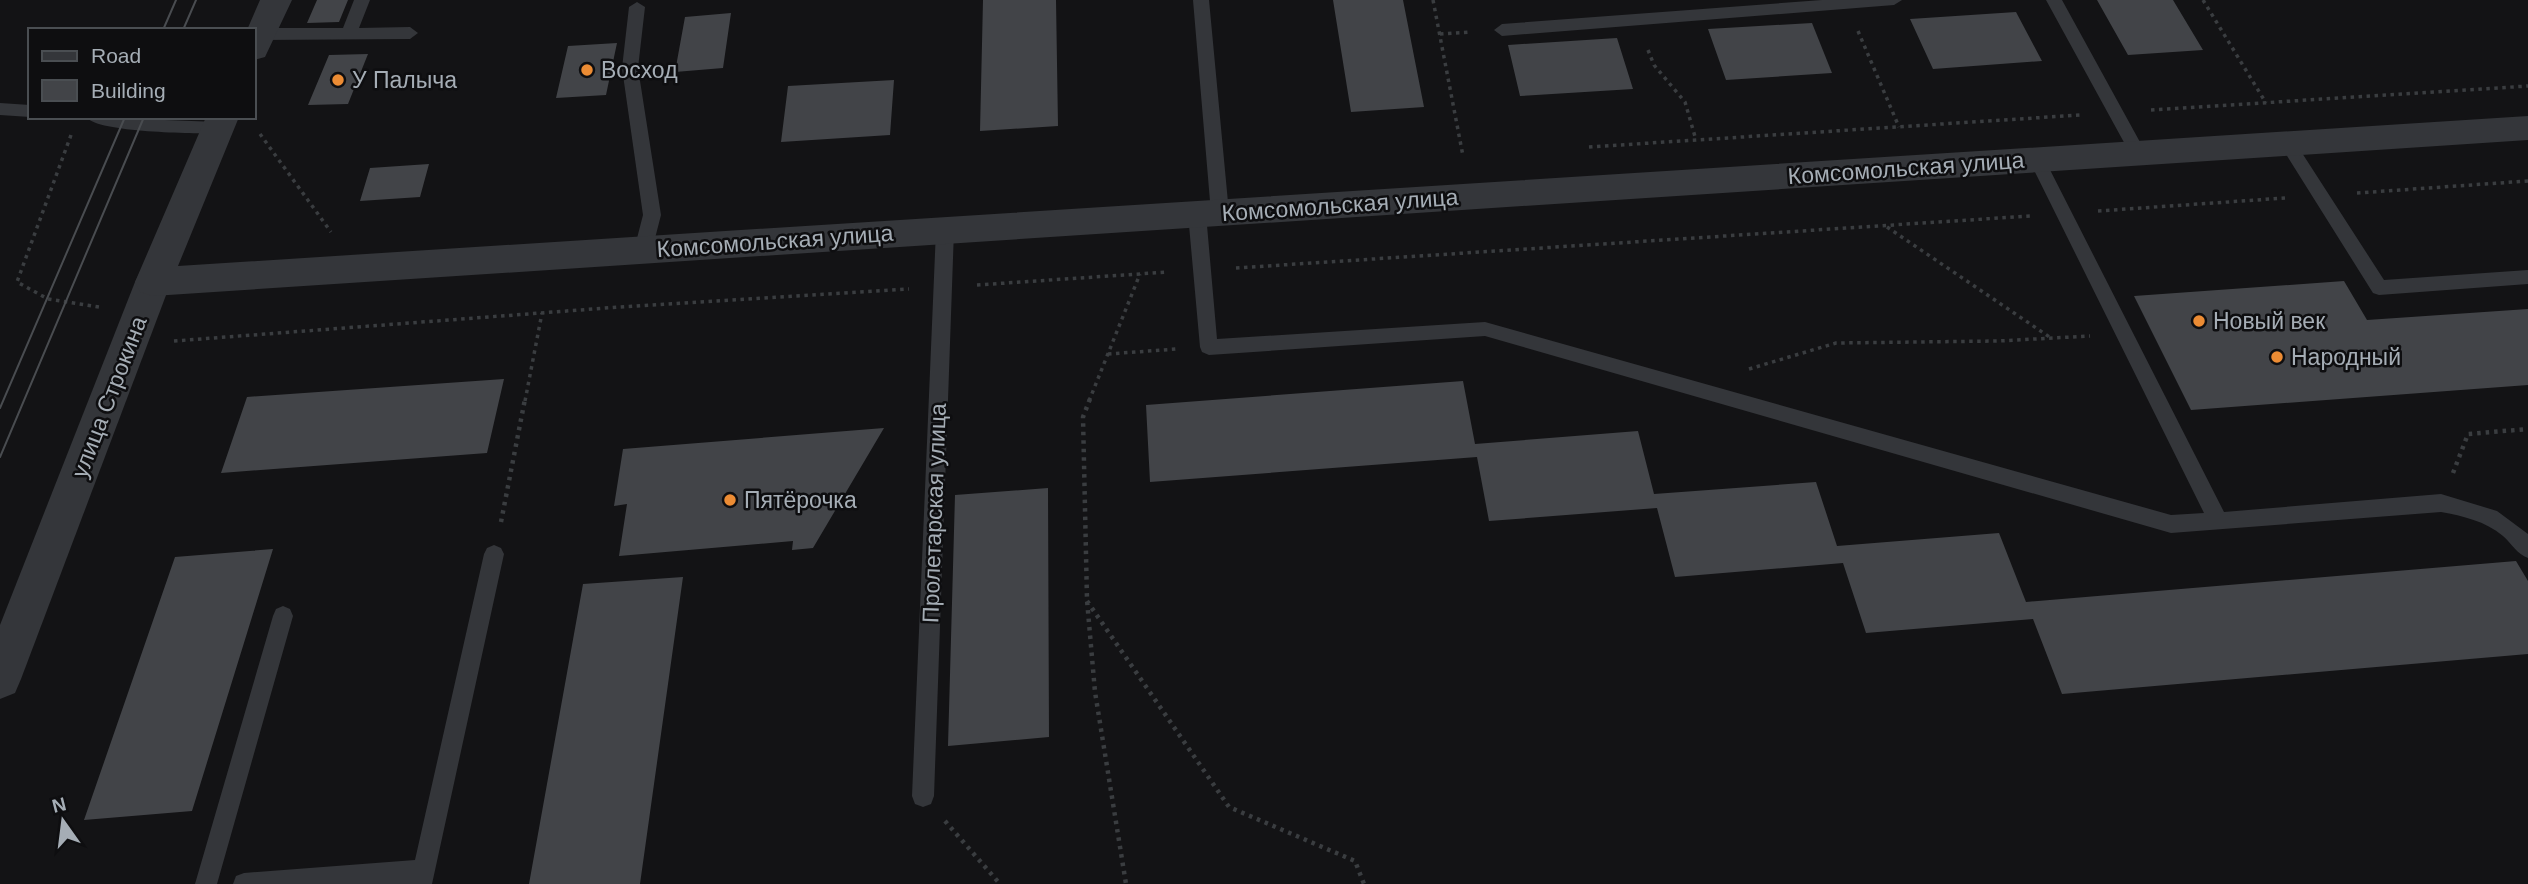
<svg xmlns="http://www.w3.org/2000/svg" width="2528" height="884" font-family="Arial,sans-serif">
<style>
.building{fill:#424448}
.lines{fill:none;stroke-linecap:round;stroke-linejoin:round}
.path-far1{stroke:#3a3d40;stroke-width:3.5;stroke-dasharray:3.5 4.5;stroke-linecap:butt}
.path{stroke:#3a3d40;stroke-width:4.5;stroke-dasharray:3.5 5;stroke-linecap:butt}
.service{fill:#34363a;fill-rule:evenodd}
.minor{fill:#34363a;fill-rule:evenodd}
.tertiary{fill:#34363a;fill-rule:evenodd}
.tram{stroke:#494c50;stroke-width:2}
.poi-dot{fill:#ec8c34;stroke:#0e0e10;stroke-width:2.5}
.labels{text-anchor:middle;stroke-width:5;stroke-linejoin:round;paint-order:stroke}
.poi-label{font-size:23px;fill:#a5adb5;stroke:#0e0e10;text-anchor:start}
.street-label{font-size:23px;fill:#a5adb5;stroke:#0e0e10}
</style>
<rect width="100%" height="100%" fill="#131315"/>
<!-- building -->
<path class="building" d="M317 0H348L339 22 307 23Z
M983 0H1056L1058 126 980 131Z
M1333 0H1403L1424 107 1351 112Z
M2097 0H2173L2203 50 2128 55Z
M2016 12 2042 61 1933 69 1910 19Z
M731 13 723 68 675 72 685 17Z
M1812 23 1832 73 1726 80 1708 29Z
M1617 38 1633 89 1520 96 1508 45Z
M617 43 606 95 556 98 568 46Z
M368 54 348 104 308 105 329 55Z
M894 80 890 135 781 142 788 86Z
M429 164 420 197 360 201 370 168Z
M2344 281 2367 320 2528 309V385L2191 410 2134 296Z
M504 379 487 453 221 473 247 397Z
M1463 381 1475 444 1638 431 1654 494 1816 482 1837 546 1999 533 2026 602 2516 561 2528 581V654L2062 694 2033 619 1866 633 1843 563 1675 577 1657 508 1489 521 1477 457 1150 482 1146 405Z
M884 428 813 548 792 550 793 541 619 556 627 504 614 506 623 449Z
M1048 488 1049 737 948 746 955 495Z
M273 549 192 811 84 820 175 557Z
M683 577 640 884H529L583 584Z"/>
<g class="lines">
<!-- path-far1 -->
<path class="path-far1" d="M1433 0 1463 156
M2203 0 2266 103
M1858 31 1899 127
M1440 34 1470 32
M1648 50 1654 65 1685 102 1696 140
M2151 110 2528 86
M260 134 331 232
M71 135 17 282 48 299 99 307
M1589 147 2080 115
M2357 193 2528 181
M2098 211 2285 198
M1887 227 2051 338
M1236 268 2030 216
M977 285 1168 272
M174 341 619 307 909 289
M1108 354 1176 349
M1749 369 1836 343 1998 341 2090 336
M525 401 542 313
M1089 401 1140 274"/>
<!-- path -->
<path class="path" d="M1090 399 1083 417 1087 600 1095 692 1126 884
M2453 473 2468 434 2528 429
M501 522 525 399
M1087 601 1229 807 1355 861 1364 884
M945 821 1000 884"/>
<!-- service -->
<path class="service" d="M354 0H370L359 28 410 27 418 33 410 39 260 40 254 37V30L260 28H343Z
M1193 0H1209L1229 213 1226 218H1214L1211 213Z
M1822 0H1902L1894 5 1502 36 1494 30 1502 24Z
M2046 0H2062L2146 153 2144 157H2132Z
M637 2 645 7 638 68 661 215 652 250 649 255H637L634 250 643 215 622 68 629 7Z
M0 103 30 105V117L0 115Z
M86 117 218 122 226 128 218 134C195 133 98 133 86 117Z
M2287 137 2293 139 2384 280 2528 270V284L2379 295 2373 293 2279 143Z
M2037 154 2043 155 2045 160 2224 512 2441 494 2497 511 2528 534V558C2517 554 2512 544 2503 536 2485 521 2463 516 2441 512L2171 533 1485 336 1209 355 1202 352 1200 347 1188 214 1191 209H1203L1206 214 1217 339 1485 322 2171 515 2204 513 2029 160 2031 155Z
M945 223 951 225 954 230 934 796 931 804 923 807 915 804 912 796 936 230 939 225Z
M494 545 501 548 504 554 432 884H233L236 876 244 873 415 860 484 554 487 548Z
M283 606 290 609 293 616 217 884H195L273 616 276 609Z"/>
<!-- minor -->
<path class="minor" d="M153 268 166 272 171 282 21 679 15 693 0 699V625L135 282 140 272Z"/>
<!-- tertiary -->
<path class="tertiary" d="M260 0H292L265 57 254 60V30H247Z
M2528 116V140L153 296 140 292 135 282 206 117H239L178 266Z"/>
<!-- tram -->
<path class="tram" d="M163 30 176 0
M183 30 196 0
M0 408 125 117
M0 457 144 117"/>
</g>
<!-- markers -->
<g class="poi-dot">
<circle cx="587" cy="70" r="7"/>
<circle cx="338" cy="80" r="7"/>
<circle cx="2199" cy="321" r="7"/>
<circle cx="2277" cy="357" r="7"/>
<circle cx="730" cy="500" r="7"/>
</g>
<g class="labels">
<!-- poi labels -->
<g class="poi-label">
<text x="601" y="78">Восход</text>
<text x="352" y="88">У Палыча</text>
<text x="2213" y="329">Новый век</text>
<text x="2291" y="365">Народный</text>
<text x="744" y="508">Пятёрочка</text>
</g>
<!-- street labels -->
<g class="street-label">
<text transform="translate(1906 168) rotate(-4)" y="8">Комсомольская улица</text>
<text transform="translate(1340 205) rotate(-4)" y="8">Комсомольская улица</text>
<text transform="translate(775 241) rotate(-4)" y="8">Комсомольская улица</text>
<text transform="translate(109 397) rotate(-69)" y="8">улица Строкина</text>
<text transform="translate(934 513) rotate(-88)" y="8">Пролетарская улица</text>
</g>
</g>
<!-- legend -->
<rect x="28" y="28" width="228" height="91" fill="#0e0e10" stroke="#4a4e52" stroke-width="2"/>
<rect x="42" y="51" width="35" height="10" fill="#34363a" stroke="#4a4e52" stroke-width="2"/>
<text x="91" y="63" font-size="21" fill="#a5adb5">Road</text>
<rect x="42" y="80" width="35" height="21" fill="#424448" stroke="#4a4e52" stroke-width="2"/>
<text x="91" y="98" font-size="21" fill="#a5adb5">Building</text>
<!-- north arrow -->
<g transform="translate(63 821) rotate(346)" stroke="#0e0e10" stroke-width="5" paint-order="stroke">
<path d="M0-5L12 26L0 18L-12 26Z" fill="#a5adb5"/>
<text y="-10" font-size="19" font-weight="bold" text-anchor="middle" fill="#a5adb5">N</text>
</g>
</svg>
